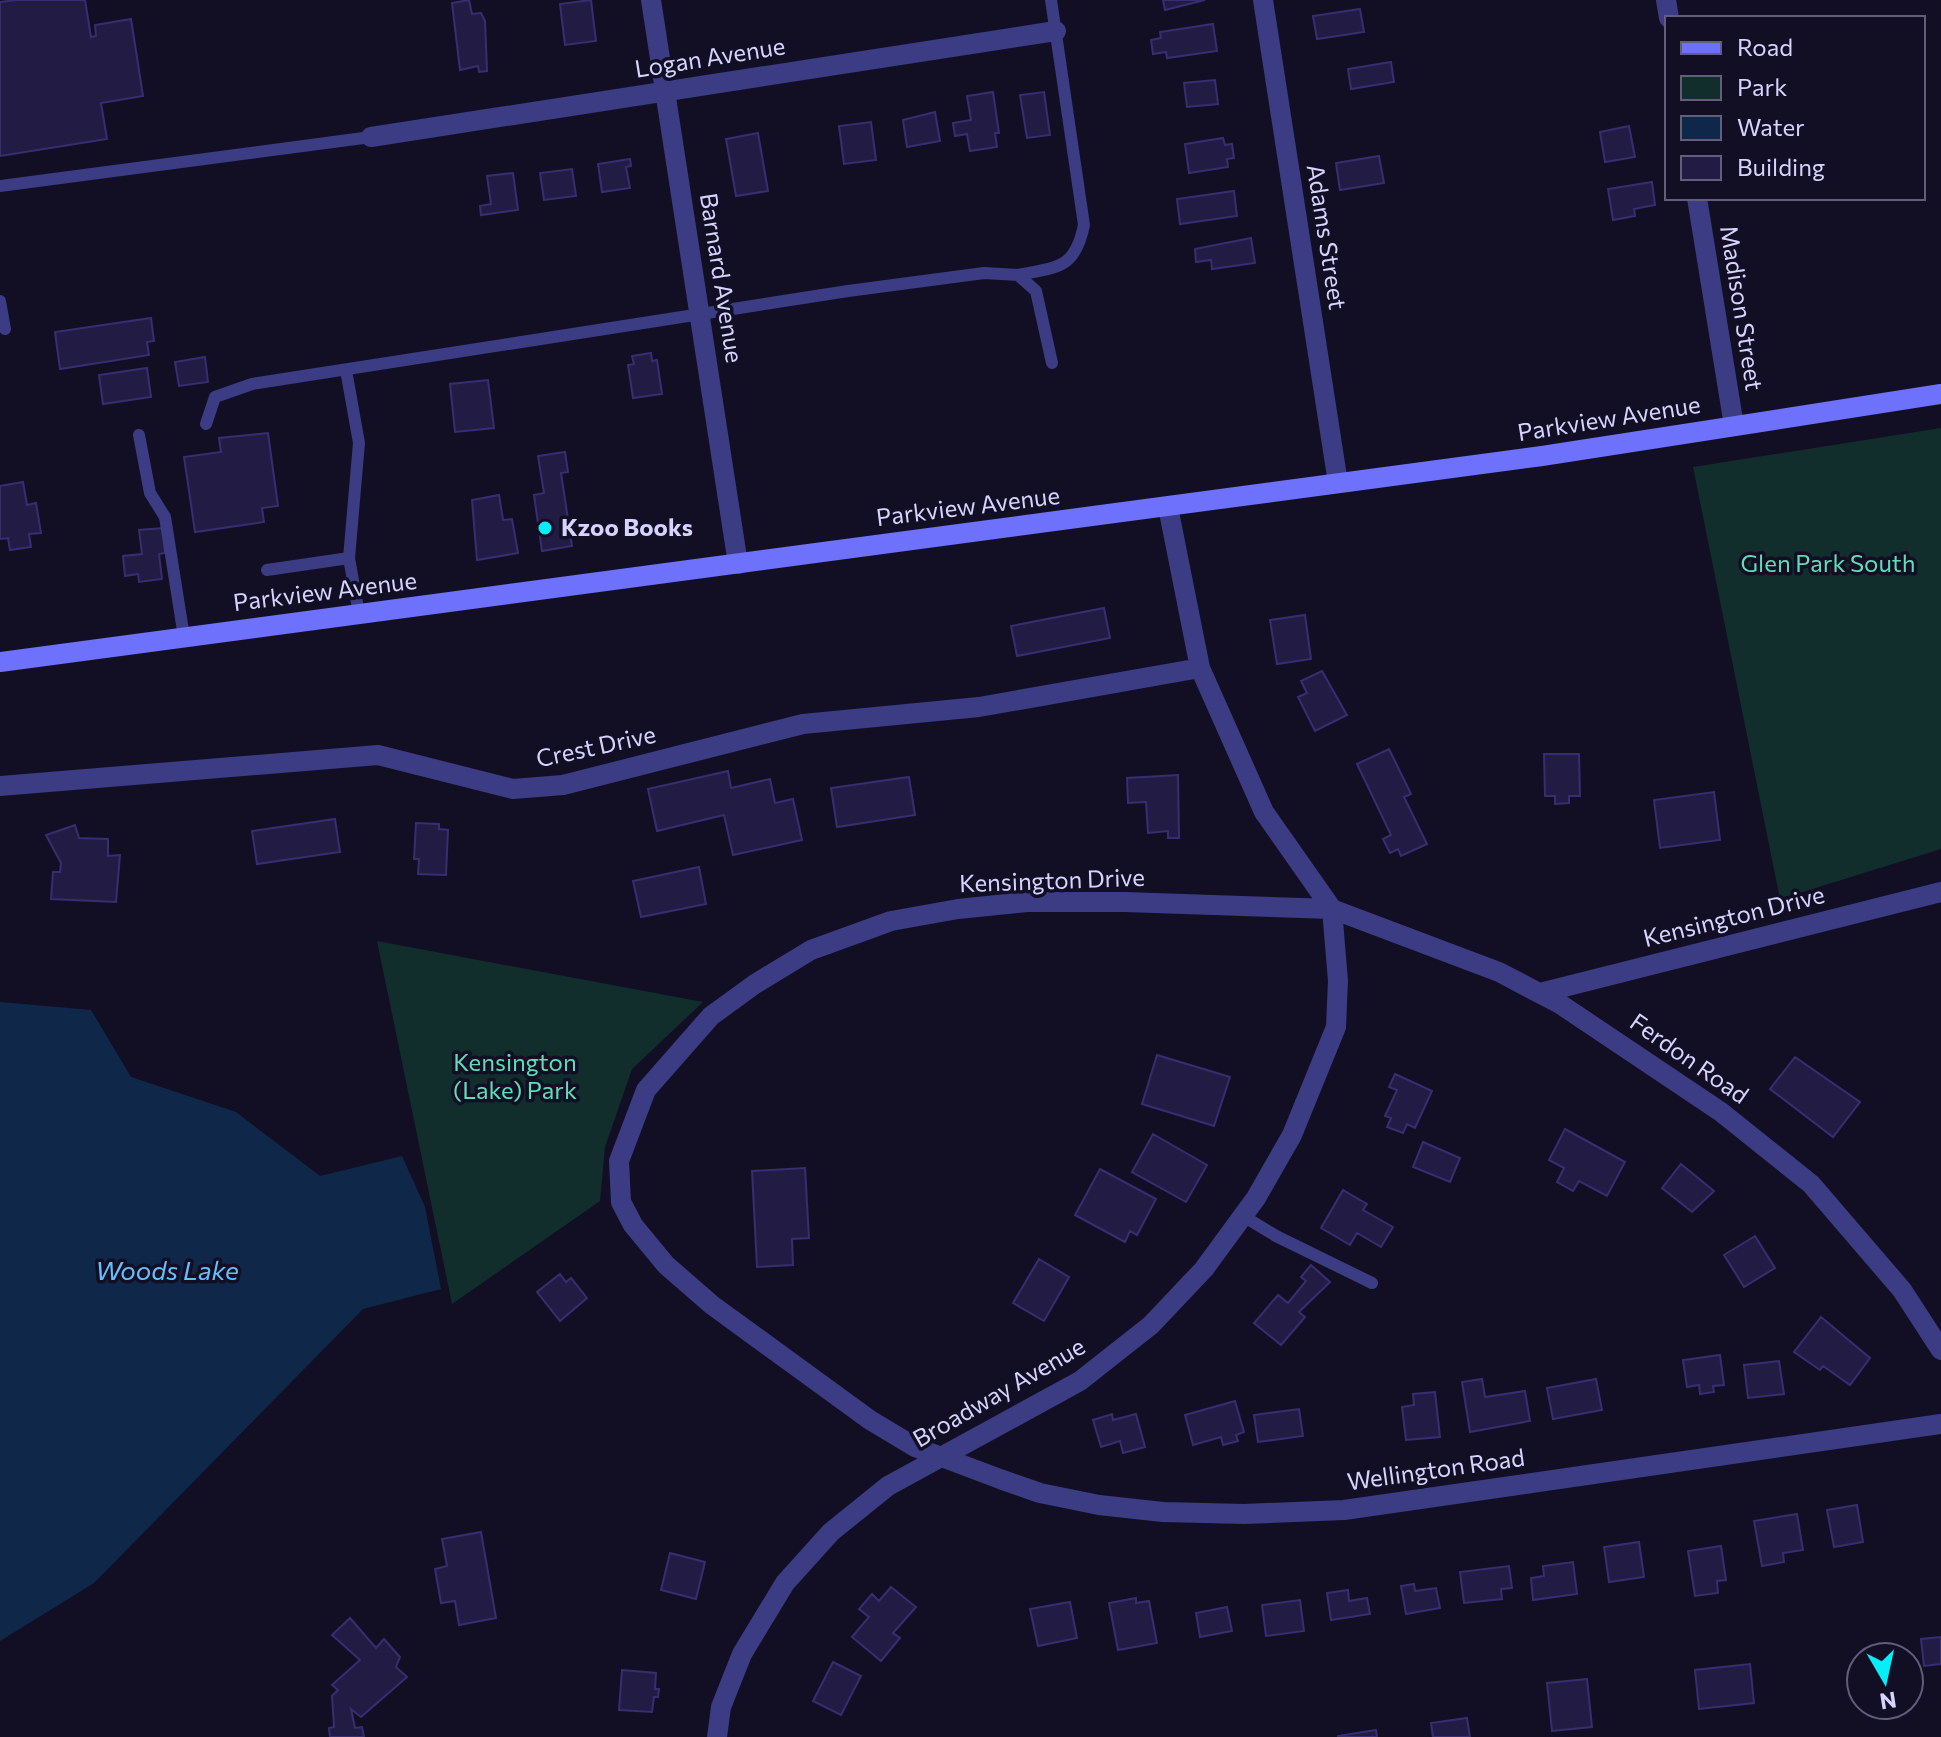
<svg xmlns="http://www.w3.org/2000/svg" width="1941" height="1737" font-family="Commissioner,sans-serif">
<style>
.green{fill:#122e2c}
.water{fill:#0f2849}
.building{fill:#221c45;stroke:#372e71;stroke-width:2}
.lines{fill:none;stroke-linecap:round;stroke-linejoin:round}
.lane{stroke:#3b3c83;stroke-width:12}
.street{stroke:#3b3c83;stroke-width:20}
.secondary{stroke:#6d71fc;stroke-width:20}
.poi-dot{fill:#05eef9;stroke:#120f25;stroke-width:3}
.labels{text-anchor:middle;stroke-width:7;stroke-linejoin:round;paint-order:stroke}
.street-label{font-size:24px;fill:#d6d4fe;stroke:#120f25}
.poi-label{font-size:24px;font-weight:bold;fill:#d6d4fe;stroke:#120f25;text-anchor:start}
.park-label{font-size:24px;fill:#60ddb7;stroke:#120f25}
.water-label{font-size:26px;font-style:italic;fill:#64befc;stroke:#120f25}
</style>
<rect width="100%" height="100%" fill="#120f25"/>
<!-- green -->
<path class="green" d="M1941 428V849L1780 899 1693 467Z
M377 941 703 1002 632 1069 605 1147 600 1201 452 1304Z"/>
<!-- water -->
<path class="water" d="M0 1002 91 1010 131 1077 236 1112 320 1176 402 1156 425 1207 441 1289 363 1309 94 1583 0 1641Z"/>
<!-- building -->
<path class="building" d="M16 0H85L91 37 96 36 95 25 131 19 143 96 101 103 107 139 0 156V2Z
M469 0 472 14 481 13 485 21 487 71 479 72 478 66 460 70 452 3Z
M591 0 596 41 565 45 560 4Z
M1163 0H1205L1165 10Z
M1360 9 1364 32 1317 39 1313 16Z
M1213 24 1217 51 1167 58 1166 52 1153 54 1151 40 1161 38 1160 32Z
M1391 62 1394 82 1351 89 1348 69Z
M1215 80 1218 104 1187 107 1184 83Z
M993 92 999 133H995L997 147 970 151 967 134 955 136 953 123 971 120 967 96Z
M1044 92 1050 135 1027 138 1020 95Z
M935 112 940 141 907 147 903 120Z
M871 122 876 160 844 164 839 126Z
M1629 126 1635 157 1605 162 1600 132Z
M758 133 768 191 736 196 726 139Z
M1223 138 1225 145 1232 144 1234 158 1227 159 1228 167 1189 173 1185 144Z
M1379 156 1384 183 1340 190 1336 163Z
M630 159 631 166 626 167 630 188 602 192 598 164Z
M572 169 576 196 544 200 540 173Z
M513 173 518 210 481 215 480 206 491 204 487 176Z
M1652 182 1655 205 1634 209 1635 216 1613 220 1608 189Z
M1234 191 1237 216 1180 224 1177 199Z
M1251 238 1255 263 1212 269 1211 260 1196 262 1195 249Z
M151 318 154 341 147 342 149 355 60 369 55 332Z
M651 353 652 361 657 360 662 394 633 398 628 365 634 364 632 356Z
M205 357 208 382 179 386 175 362Z
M147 368 151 397 103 404 99 375Z
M488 380 494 428 455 432 450 384Z
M268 433 278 506 262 508 264 522 195 532 184 457 221 452 219 438Z
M565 452 568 472 561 473 572 546 542 551 534 495 544 493 538 456Z
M23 482 27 505 36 503 41 533 29 534 31 547 10 550 8 538 0 539V486Z
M499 495 503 520 512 519 518 553 477 560 472 500Z
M163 528 165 553 159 554 162 579 139 582 138 574 125 576 123 556 142 554 139 530Z
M1104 608 1110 638 1017 656 1011 626Z
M1305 615 1311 659 1277 664 1270 620Z
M1322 671 1347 715 1315 731 1298 697 1307 693 1301 681Z
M1389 749 1411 794 1404 797 1427 844 1401 856 1398 849 1390 853 1383 839 1391 835 1357 764Z
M1544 754H1579L1580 796H1569V803L1555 804V796H1545Z
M728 771 731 788 770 779 775 803 793 799 802 840 733 855 724 815 657 831 648 789Z
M1178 775 1179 838H1168V831L1148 833 1146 802 1128 803 1127 778Z
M909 777 915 815 837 827 831 788Z
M1714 792 1720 840 1660 848 1654 800Z
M335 819 340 852 257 864 252 831Z
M416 823 439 824V829L448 830 446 875 418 874 419 859H414Z
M75 825 79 838 108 839V856L120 855 116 902 51 899 53 872H60L61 863 46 835Z
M699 867 706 904 641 917 633 881Z
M1157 1055 1230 1077 1214 1126 1142 1104Z
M1795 1057 1860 1102 1833 1137 1770 1089Z
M1395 1074 1432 1091 1415 1128 1407 1124 1403 1133 1387 1127 1391 1118 1385 1116 1397 1090 1389 1087Z
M1565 1129 1625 1162 1607 1196 1579 1181 1573 1191 1557 1182 1564 1168 1549 1160Z
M1153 1134 1207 1165 1186 1202 1132 1172Z
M1423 1142 1460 1158 1450 1182 1413 1167Z
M1681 1164 1714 1191 1692 1212 1662 1188Z
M805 1168 809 1238 792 1239 793 1265 757 1267 752 1171Z
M1100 1169 1156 1199 1137 1235 1130 1231 1125 1242 1075 1215Z
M1343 1190 1367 1204 1363 1210 1393 1227 1381 1247 1357 1233 1350 1245 1321 1228Z
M1755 1236 1775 1268 1744 1287 1724 1255Z
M1039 1259 1069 1277 1044 1321 1013 1303Z
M1311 1265 1330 1282 1299 1312 1305 1317 1281 1345 1254 1323 1278 1295 1288 1303 1306 1281 1301 1277Z
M560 1274 566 1282 571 1278 587 1298 560 1321 537 1292Z
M1821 1317 1870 1358 1850 1385 1823 1366 1820 1370 1794 1352Z
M1720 1355 1724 1385 1713 1386 1714 1392 1700 1394 1699 1385 1687 1387 1683 1360Z
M1779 1361 1784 1394 1748 1398 1744 1365Z
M1482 1379 1485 1397 1525 1391 1530 1421 1470 1432 1462 1382Z
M1596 1379 1602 1410 1553 1419 1547 1388Z
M1435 1392 1440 1437 1406 1440 1402 1407 1414 1405 1413 1394Z
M1235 1401 1244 1432 1236 1435 1238 1441 1223 1445 1221 1437 1193 1445 1185 1415Z
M1299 1409 1303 1436 1258 1442 1254 1415Z
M1112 1414 1113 1420 1136 1414 1145 1447 1123 1453 1120 1441 1101 1447 1093 1420Z
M1857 1505 1863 1542 1834 1547 1827 1510Z
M1797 1514 1803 1550 1783 1553 1784 1562 1762 1566 1754 1521Z
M481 1532 496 1618 459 1625 455 1601 441 1603 435 1569 447 1566 442 1539Z
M1639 1542 1644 1577 1609 1582 1604 1547Z
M1721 1546 1726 1580 1717 1581 1718 1593 1695 1596 1688 1551Z
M670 1553 705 1562 696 1599 661 1590Z
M1573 1562 1577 1594 1533 1600 1531 1578 1544 1576 1543 1566Z
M1509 1566 1512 1588 1501 1589 1502 1599 1464 1603 1460 1572Z
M1414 1584 1415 1591 1436 1588 1440 1608 1406 1614 1401 1586Z
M891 1587 916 1607 893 1633 900 1638 881 1661 852 1637 869 1617 859 1609 872 1594 879 1601Z
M1348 1590 1349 1601 1367 1598 1370 1614 1331 1620 1327 1593Z
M1136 1598V1603L1149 1601 1157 1643 1118 1650 1109 1603Z
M1300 1600 1304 1631 1266 1636 1262 1605Z
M1070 1602 1077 1638 1038 1646 1030 1609Z
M1227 1607 1232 1631 1200 1637 1196 1613Z
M350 1618 376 1648 384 1639 400 1657 396 1667 407 1677 361 1717 351 1709 355 1728 362 1727 364 1737H330L329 1728 334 1727 332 1696 338 1690 332 1685 360 1660 332 1635Z
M1941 1637V1664L1924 1666 1921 1639Z
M833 1662 861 1676 841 1715 813 1701Z
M1750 1664 1754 1703 1699 1709 1695 1670Z
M622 1670 656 1673 655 1689H659L658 1697H654L652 1712 619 1710Z
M1587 1679 1592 1727 1552 1731 1547 1683Z
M1467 1718 1470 1737H1433L1431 1723Z
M1376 1730 1377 1737H1338V1736Z"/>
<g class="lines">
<!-- lane -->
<path class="lane" d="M0 186 371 137
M1018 275C1058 267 1075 269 1084 225L1051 0
M0 301 5 329
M346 370 359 443 349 558 359 614
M206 424 215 397 252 384 848 291 984 273 1018 275 1036 291 1052 363
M139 435 150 493 165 517 184 637
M267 570 349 558
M1243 1216 1276 1236 1372 1283"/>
<!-- street -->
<path class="street" d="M651 0 738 564
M1263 0 1338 483
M1666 0 1669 18
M371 137 1056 31
M1697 198 1734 426
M0 786 378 755 513 789 563 785 803 724 979 707 1200 668
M1540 993 1941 892
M1941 1350 1902 1290 1811 1184 1721 1112 1560 1004 1499 972 1332 909 1125 902H1027L958 909 891 921 811 950 755 984 711 1016 646 1090 619 1161 621 1202 633 1225 666 1265 712 1305 870 1420 915 1447 1000 1479 1040 1493 1099 1505 1163 1512 1244 1514 1344 1510 1941 1424
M717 1737 721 1707 742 1654 785 1583 831 1532 888 1486 1080 1381 1151 1325 1204 1269 1256 1198 1292 1135 1336 1027 1338 981 1332 909 1264 812 1200 668 1168 507"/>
<!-- secondary -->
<path class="secondary" d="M0 662 1542 456 1941 394"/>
</g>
<!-- markers -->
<circle class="poi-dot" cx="545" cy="528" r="8"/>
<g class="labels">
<!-- street labels -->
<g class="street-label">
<text transform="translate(710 58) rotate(-9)" y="8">Logan Avenue</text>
<text transform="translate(1326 237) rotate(81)" y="8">Adams Street</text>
<text transform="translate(721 278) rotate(81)" y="8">Barnard Avenue</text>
<text transform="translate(1741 308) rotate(81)" y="8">Madison Street</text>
<text transform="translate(1609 419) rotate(-9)" y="8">Parkview Avenue</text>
<text transform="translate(968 507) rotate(-7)" y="8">Parkview Avenue</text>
<text transform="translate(325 592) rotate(-7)" y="8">Parkview Avenue</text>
<text transform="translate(596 747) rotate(-12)" y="8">Crest Drive</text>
<text transform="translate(1052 881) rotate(-2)" y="8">Kensington Drive</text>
<text transform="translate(1734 917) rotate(-14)" y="8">Kensington Drive</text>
<text transform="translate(1689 1059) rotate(35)" y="8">Ferdon Road</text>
<text transform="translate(999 1393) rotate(-30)" y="8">Broadway Avenue</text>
<text transform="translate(1436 1470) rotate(-8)" y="8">Wellington Road</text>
</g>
<!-- poi labels -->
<g class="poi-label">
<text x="561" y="536">Kzoo Books</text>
</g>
<!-- park labels -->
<g class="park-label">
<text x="1828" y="572">Glen Park South</text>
<text x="515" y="1071">Kensington<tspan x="515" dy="28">(Lake) Park</tspan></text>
</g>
<!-- water labels -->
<g class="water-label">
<text x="167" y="1280">Woods Lake</text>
</g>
</g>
<!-- legend -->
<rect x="1665" y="16" width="260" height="184" fill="#120f25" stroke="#605e7c" stroke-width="2"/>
<rect x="1681" y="42" width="40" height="12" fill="#6d71fc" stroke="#605e7c" stroke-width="2"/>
<text x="1737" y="56" font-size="24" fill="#d6d4fe">Road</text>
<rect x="1681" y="76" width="40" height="24" fill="#122e2c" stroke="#605e7c" stroke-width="2"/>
<text x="1737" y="96" font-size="24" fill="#d6d4fe">Park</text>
<rect x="1681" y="116" width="40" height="24" fill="#0f2849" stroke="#605e7c" stroke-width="2"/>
<text x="1737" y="136" font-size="24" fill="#d6d4fe">Water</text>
<rect x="1681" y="156" width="40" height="24" fill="#221c45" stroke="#605e7c" stroke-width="2"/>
<text x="1737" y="176" font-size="24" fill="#d6d4fe">Building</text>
<!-- north arrow -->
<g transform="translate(1885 1681) rotate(171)"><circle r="38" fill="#120f25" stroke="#605e7c" stroke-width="2"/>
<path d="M0-6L14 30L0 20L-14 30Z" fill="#05eef9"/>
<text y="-12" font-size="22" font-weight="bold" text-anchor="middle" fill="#d6d4fe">N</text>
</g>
</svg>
